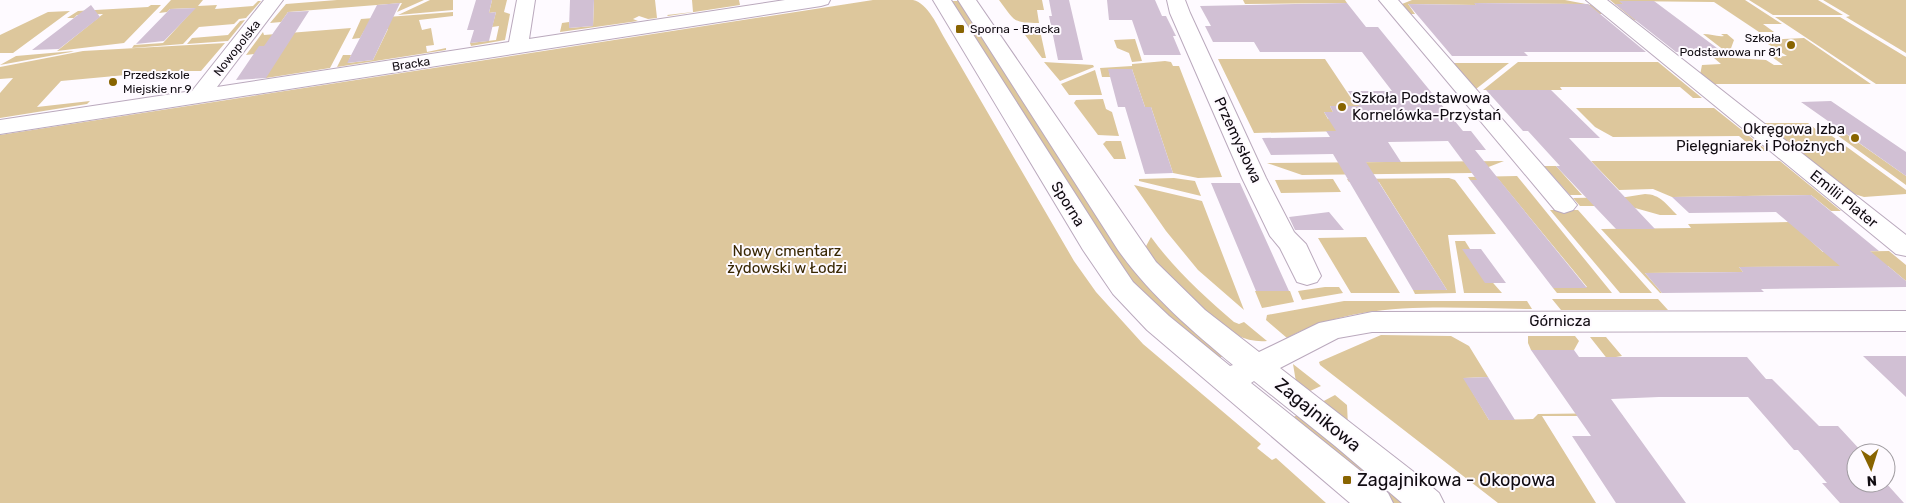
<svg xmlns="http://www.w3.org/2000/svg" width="1906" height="503" font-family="Rubik,sans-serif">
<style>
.green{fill:#ddc79c}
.building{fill:#d1c0d4}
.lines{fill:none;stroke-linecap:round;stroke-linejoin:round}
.minor-casing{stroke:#baa9bd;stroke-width:2}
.minor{fill:#fff;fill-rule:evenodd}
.poi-dot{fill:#886400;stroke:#fefaff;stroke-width:2}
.labels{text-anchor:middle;stroke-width:4;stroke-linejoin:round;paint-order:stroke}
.far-poi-label{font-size:12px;fill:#110c12;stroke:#fefaff;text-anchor:start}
.far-street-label{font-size:12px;fill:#110c12;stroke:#fefaff}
.poi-label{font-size:15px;fill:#110c12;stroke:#fefaff;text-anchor:start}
.street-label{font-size:15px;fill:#110c12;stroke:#fefaff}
.park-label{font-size:15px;fill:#382702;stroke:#fefaff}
.near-street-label{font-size:18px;fill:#110c12;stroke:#fefaff}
.near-poi-label{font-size:18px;fill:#110c12;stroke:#fefaff;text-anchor:start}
</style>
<rect width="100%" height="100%" fill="#fefaff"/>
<!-- green -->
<path class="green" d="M171 0H203L198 6 217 5 215 9 253 6 258 1H261L246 18 239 19 234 24 199 27 183 44 132 48 134 45 163 43 195 8 170 9 167 12 159 13Z
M337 0H424L397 12 402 3 288 12 281 22 270 23 286 4Z
M430 0H453V10L398 15Z
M492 0H507L504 12 510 14 505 40 471 46 470 43 496 40 499 26 492 27 496 12 489 13Z
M594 0H655L657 18 648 19 639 16 633 19 638 21 560 32 562 23 569 22V28L593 26Z
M692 0H739L740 5 668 16 667 15 693 12Z
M873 0C885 0 900 0 913 0 928 3 938 27 945 39L1074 261 1096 292 1143 344 1261 444 1257 448 1272 460 1276 458 1326 503H0V135Z
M999 0H1042L1044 10H1037L1039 23C1012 23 1015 21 999 0Z
M1243 0H1345L1347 3 1245 4Z
M1412 0H1565L1591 5 1602 14H1589L1577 4 1475 3 1476 5 1408 4 1415 14H1411L1402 4Z
M1610 0H1745L1782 24H1763L1774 32H1759L1714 2 1620 1 1645 22 1634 20Z
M1749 0H1818L1843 15H1773Z
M1823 0H1906V53L1846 17 1850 16Z
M952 1H959L1123 256 1161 301 1222 352 1224 356 1218 358 1137 289 1055 166Z
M151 5H161L124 43 57 51 103 14 77 15 74 18H67L78 11 148 7Z
M70 11 13 53H0V35L48 12Z
M453 12V16L419 20 422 30 431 28 434 45 426 46 427 52 446 48V50L337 67 343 55H351L348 63 373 60 388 29 364 31 360 38 352 39 361 19Z
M1775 17H1840L1906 57V84H1876Z
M245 20 228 41 187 44 192 38 228 35 240 21Z
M1022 26H1039L1046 58H1042L1020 28Z
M351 28 330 68 266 78 254 54 246 55 263 32 264 35Z
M1703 34C1711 34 1717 37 1724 36L1721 34H1727L1734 40 1730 51H1725Z
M1804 38 1871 84H1711L1700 75 1702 65 1721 64 1714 58 1716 57 1766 60 1774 65H1783L1772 57 1787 56 1768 44 1783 39Z
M1135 39 1142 61 1132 62 1129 53 1117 48 1114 40Z
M225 43 201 71H169L61 81 37 107 90 101 87 104 0 118V93L13 78 0 79V67L83 51Z
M74 51 71 52 0 65 16 56Z
M1218 59H1325L1355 104 1377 103 1379 106H1330L1333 112H1324L1328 119H1338L1347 131 1254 133Z
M1165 61 1171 62 1173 66H1179L1222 177 1198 178 1173 173 1151 107H1145L1132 69H1109L1110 77H1102L1100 68 1132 66V64Z
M1044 62 1093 65 1094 67 1060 81Z
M1518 62H1658L1702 98H1693L1680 87H1560L1562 90H1483Z
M1453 63H1509L1476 89Z
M1095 70 1102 95H1069L1061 84Z
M1103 99 1106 109 1112 112 1119 136 1098 135 1074 103 1076 100Z
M1576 108H1714L1768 151H1757L1739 136 1613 137 1595 127Z
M1760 123H1808L1818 131H1825L1906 190V194L1864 197 1848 192Z
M1826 127H1836L1906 176V185Z
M1106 141H1121L1126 159H1114L1103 144Z
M1504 161 1473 173 1302 175 1267 163Z
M1591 161H1780L1841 211H1831L1811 195 1672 197 1653 189 1619 190Z
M1544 166H1556L1582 195H1570Z
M1517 176 1612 293H1557L1553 288 1587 287 1499 180H1470L1468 177Z
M1174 178 1195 181 1201 196 1139 181V179Z
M1449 178 1455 180 1496 234 1448 235 1456 293 1415 294 1413 290H1447L1379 182H1349L1347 179Z
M1333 179 1341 192 1281 193 1275 180Z
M1134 185 1202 201 1244 310 1198 270 1166 231Z
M1645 194C1660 194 1667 205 1677 215H1660L1628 206H1580L1573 198 1626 197Z
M1550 210H1578L1652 293H1620Z
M1790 222 1823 252 1889 251 1906 265V281L1888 266 1739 267 1743 272 1645 273 1662 293H1660L1601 229 1691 228 1688 224Z
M1151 237C1175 270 1204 296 1234 322L1239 324 1244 322 1267 341C1257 342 1246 340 1237 335 1204 315 1168 278 1145 248Z
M1366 237 1400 293H1351L1318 238Z
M1455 241H1465L1470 249H1463L1502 293H1464Z
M1325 287H1339L1343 293 1302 300 1298 291Z
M1255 291H1290L1294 302 1262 308Z
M1552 299H1658L1668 310H1561Z
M1344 301H1527L1532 309C1450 309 1361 298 1287 338L1266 320 1267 315Z
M1381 335 1451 336 1469 346 1488 377 1464 378 1489 420 1533 419 1538 414 1620 413 1623 416H1542L1596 503H1498L1320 365 1319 362Z
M1528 336H1575L1579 341 1574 350H1531L1528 343Z
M1590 337H1606L1622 356 1616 357 1629 375H1620Z
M1293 364 1321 386 1308 392 1296 382Z
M1335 395 1347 405 1348 426 1320 403Z
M1299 414 1406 503H1391L1290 419Z"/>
<!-- building -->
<path class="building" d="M476 0H492L489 13 496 12 489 41 470 43 474 30H467Z
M570 0H594L593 26 569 28Z
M1049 0H1069L1083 60H1058L1049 16H1052Z
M1107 0H1155L1162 16H1166L1176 36H1173L1181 55H1144L1132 20H1109Z
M1619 1H1654L1721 51 1676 52 1615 4H1623Z
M400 3 373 60 347 63 377 5Z
M1347 3 1366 27H1378L1463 131H1471L1486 150H1475L1587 288H1553L1470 180H1477L1448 141 1388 142 1401 162H1366L1447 290H1413L1333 154 1271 155 1262 138 1330 137 1326 131H1336L1324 112H1333L1330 106H1359L1348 91H1392L1362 52H1260L1254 42H1213L1205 26H1211L1200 6Z
M1474 3 1588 4 1646 52H1524L1528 56H1452L1408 4 1476 5Z
M91 5 100 17 59 49 32 50Z
M196 8 164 41 136 44 170 9Z
M309 11 266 78 236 80 259 46H264L288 12Z
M1108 69H1132L1145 107H1151L1173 173 1145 174 1125 107H1118Z
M1486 90H1551L1600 138H1569L1655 229H1616L1556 166H1560L1528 131H1523Z
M1831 101 1906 152V176L1801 102Z
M1211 183H1240L1289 291H1256Z
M1811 195 1879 251H1870L1906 281V287L1761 289 1764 292 1662 293 1645 273 1743 272 1739 267 1840 266 1776 212 1689 213 1672 197Z
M1329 212 1344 230H1295L1289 217Z
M1462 249H1481L1506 283H1485Z
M1531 350H1574L1579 357H1747L1766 379H1772L1819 426H1838L1863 453H1856V483H1886L1904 503H1840L1822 483H1827L1798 450H1794L1748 397H1659L1611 399 1686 503H1616L1572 436H1591Z
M1863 356H1906V397Z
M1488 377 1515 420H1489L1463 378Z"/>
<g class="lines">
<defs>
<path id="minor" d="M264 0H283L217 87 509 42 517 0H535L529 39 785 0H830L828 4 821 6 0 134V120L192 91Z
M933 0H951L1110 248 1133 282 1169 316 1230 366 1233 365C1191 330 1150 295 1118 250L958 0H976L1156 262 1205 310 1259 352 1319 323 1372 312 1906 311V331L1372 332 1338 338 1280 368 1419 476 1439 493 1444 503H1402L1335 446 1254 381 1251 383 1388 493 1393 503H1350L1147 330 1113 294 1083 250Z
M1167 0H1185L1190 13 1266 178 1294 232 1306 244 1321 276 1317 282 1307 285 1297 282 1280 248 1270 236 1242 178 1170 13Z
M1379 0H1398L1573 200 1577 205 1573 210 1564 213 1555 210Z
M1586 0H1607L1906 235V256L1896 254Z"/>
</defs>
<!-- minor casing -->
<use href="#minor" class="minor-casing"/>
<!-- minor -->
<use href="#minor" class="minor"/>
</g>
<!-- markers -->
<g class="poi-dot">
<rect x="955" y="24" width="10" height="10" rx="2.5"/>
<circle cx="1791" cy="45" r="5"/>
<circle cx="113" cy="82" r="5"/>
<circle cx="1342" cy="107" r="5"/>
<circle cx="1855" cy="138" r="5"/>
<rect x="1342" y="475" width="10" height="10" rx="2.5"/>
</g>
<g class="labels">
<!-- far-poi labels -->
<g class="far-poi-label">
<text x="970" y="33">Sporna - Bracka</text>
<text x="1781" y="42" text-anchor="end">Szkoła<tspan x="1781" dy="14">Podstawowa nr 81</tspan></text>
<text x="123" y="79">Przedszkole<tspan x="123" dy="14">Miejskie nr 9</tspan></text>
</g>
<!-- far-street labels -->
<g class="far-street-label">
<text transform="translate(237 48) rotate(-52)" y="4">Nowopolska</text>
<text transform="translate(411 64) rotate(-9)" y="4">Bracka</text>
</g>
<!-- poi labels -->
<g class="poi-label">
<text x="1352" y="103">Szkoła Podstawowa<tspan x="1352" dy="17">Kornelówka-Przystań</tspan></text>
<text x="1845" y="134" text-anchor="end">Okręgowa Izba<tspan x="1845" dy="17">Pielęgniarek i Położnych</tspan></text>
</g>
<!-- street labels -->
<g class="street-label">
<text transform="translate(1238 140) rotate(65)" y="5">Przemysłowa</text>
<text transform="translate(1844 199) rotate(39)" y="5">Emilii Plater</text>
<text transform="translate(1068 204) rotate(58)" y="5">Sporna</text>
<text x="1560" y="326">Górnicza</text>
</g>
<!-- park labels -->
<g class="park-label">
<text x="787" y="256">Nowy cmentarz<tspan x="787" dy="17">żydowski w Łodzi</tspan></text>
</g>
<!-- near-street labels -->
<g class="near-street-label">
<text transform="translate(1318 415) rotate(39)" y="6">Zagajnikowa</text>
</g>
<!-- near-poi labels -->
<g class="near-poi-label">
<text x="1357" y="486">Zagajnikowa - Okopowa</text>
</g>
</g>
<!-- north arrow -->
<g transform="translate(1871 468) rotate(176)"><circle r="24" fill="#fefaff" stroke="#9f9ba0"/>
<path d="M0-4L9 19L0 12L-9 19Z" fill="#886400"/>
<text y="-8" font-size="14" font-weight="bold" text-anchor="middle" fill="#110c12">N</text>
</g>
</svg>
